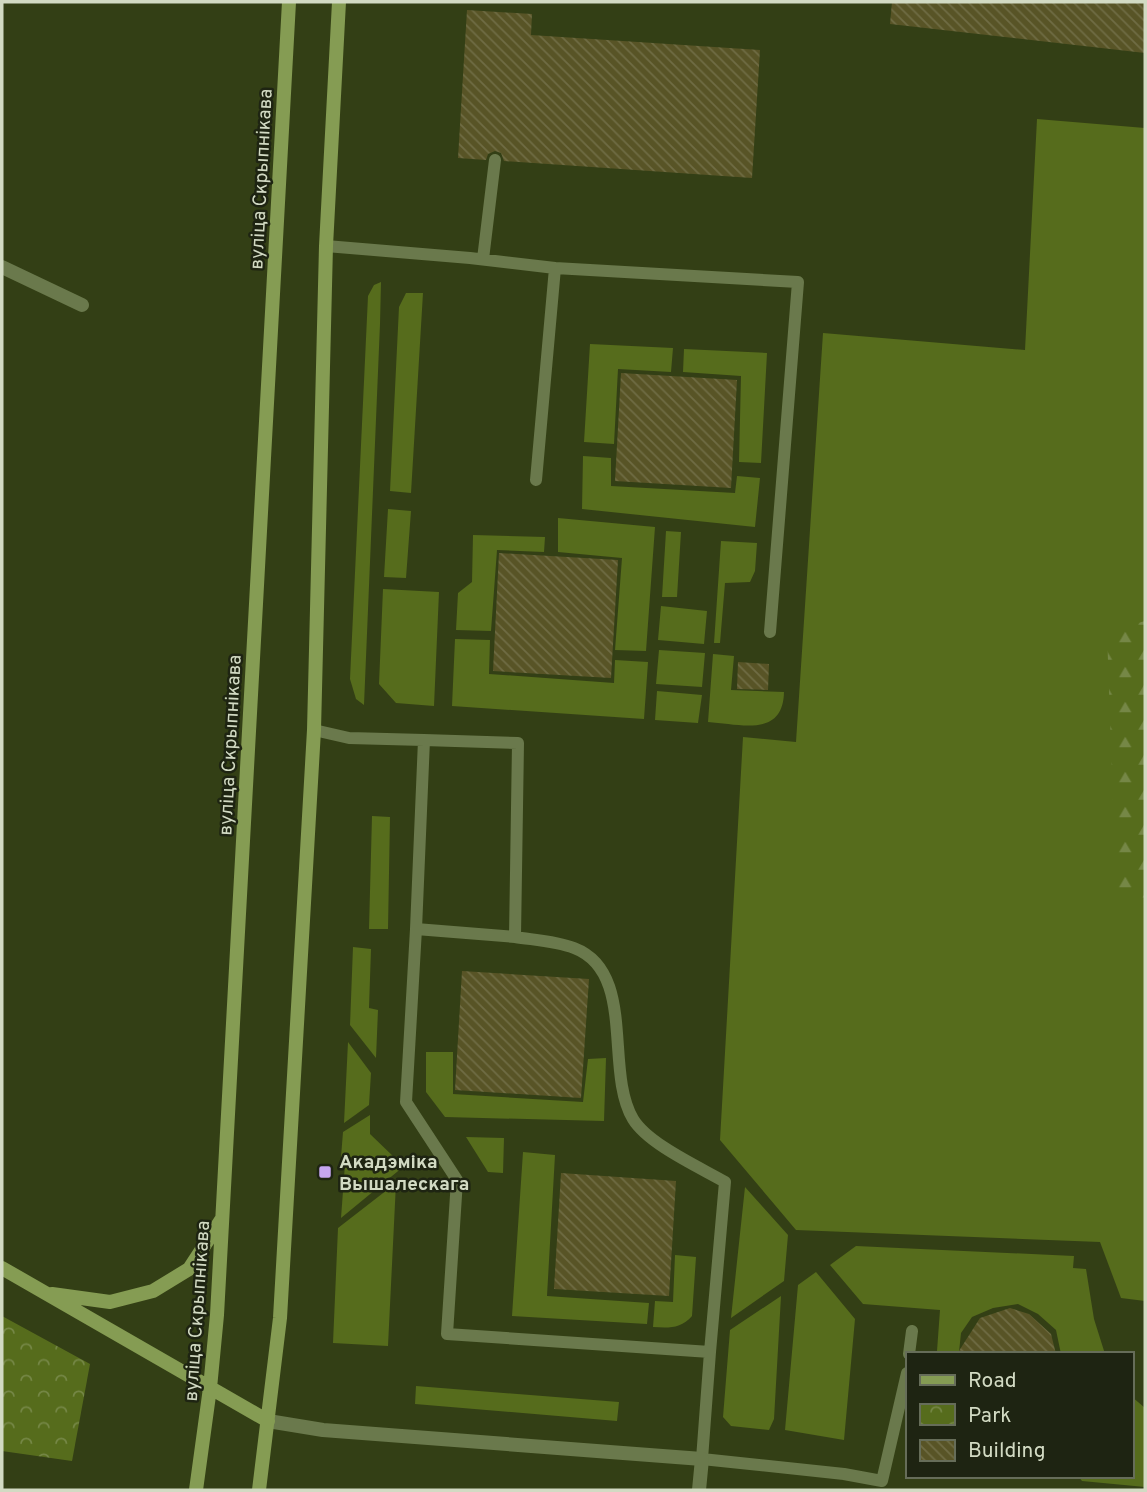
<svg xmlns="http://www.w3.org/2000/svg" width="1147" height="1492" font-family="Overpass,sans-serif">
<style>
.grass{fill:#566c1c}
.forest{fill:url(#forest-firs)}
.park{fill:url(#park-crowns)}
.building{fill:url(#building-back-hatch)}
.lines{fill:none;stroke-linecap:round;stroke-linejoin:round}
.lane{stroke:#6a794c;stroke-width:12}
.street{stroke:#6a794c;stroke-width:14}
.secondary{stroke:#859c53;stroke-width:14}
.poi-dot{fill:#c6a6f0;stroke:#1e2412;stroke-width:2.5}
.labels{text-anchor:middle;stroke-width:5;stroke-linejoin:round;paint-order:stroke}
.street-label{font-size:19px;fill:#d2dac3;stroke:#1e2412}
.poi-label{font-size:19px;font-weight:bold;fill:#d2dac3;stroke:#1e2412;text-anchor:start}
</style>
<defs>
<pattern id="forest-firs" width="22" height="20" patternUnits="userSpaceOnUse" patternTransform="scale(1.75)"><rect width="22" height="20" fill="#566c1c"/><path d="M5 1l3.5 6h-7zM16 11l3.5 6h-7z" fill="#758746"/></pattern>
<pattern id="park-crowns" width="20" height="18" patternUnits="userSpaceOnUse" patternTransform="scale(1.75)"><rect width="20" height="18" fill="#566c1c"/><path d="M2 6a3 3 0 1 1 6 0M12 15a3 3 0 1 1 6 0" fill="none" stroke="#758746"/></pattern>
<pattern id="building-back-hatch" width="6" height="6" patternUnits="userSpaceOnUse" patternTransform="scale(1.75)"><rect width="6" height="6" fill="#585426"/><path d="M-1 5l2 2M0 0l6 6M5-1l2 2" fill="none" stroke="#6f6c44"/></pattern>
</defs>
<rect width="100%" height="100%" fill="#333f15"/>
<!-- grass -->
<path class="grass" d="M1037 119 1145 128V1301L1121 1298 1100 1242 796 1230 720 1140 743 737 796 742 823 333 1025 350Z
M381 282 380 324 364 705 356 699 350 679 368 296 374 285Z
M406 293H423L411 493 390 491 399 307Z
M590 344 673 348 671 372 618 369 614 444 584 442Z
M684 349 767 353 761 463 739 462 741 376 683 372Z
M583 456 611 458V486L735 493 737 476 760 478 755 527 582 509Z
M388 509 411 511 406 578 384 577Z
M558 518 655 527 646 651 615 650 622 558 558 552Z
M666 531 681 532 677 597H662Z
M473 535 545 537 544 552 497 550 491 631 456 630 458 593 472 582Z
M721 541 757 543 755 571 750 582 725 583 720 643H714Z
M383 589 439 592 434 706 396 703 379 684Z
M661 606 707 611 704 644 658 640Z
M455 639 490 640 489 674 614 683 615 660 648 662 644 719 452 706Z
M659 650 705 653 702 687 656 684Z
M713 654 734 656 731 690 784 692C783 738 740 724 708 722Z
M657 691 702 695 698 723 655 720Z
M372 816 390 817 388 929H369Z
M353 947 371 949 369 1008 378 1010 376 1058 350 1025Z
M348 1042 371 1073 369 1105 344 1123Z
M426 1052H453V1094L583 1102 588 1059 606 1058 604 1121 445 1117 426 1092Z
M370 1115V1134L395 1158 341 1157 343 1132Z
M466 1137 504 1138 503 1173 488 1172Z
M523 1152 555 1155 547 1296 649 1303 647 1324 512 1316Z
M345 1164 403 1167 341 1218Z
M396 1183 388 1346 333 1343 338 1228Z
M745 1187 788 1235 784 1281 731 1318Z
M856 1246 1074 1256 1073 1268 1086 1269 1094 1319 1105 1354H1061L1056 1330 1038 1314 1018 1304 993 1308 972 1317 961 1333 959 1352 937 1351 940 1310 863 1304 830 1265Z
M675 1255 696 1257 692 1316C681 1329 668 1328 653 1327L655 1301 673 1302Z
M816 1272 855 1319 844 1440 785 1430 798 1285Z
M781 1296 774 1419 769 1430 731 1426 723 1417 730 1330Z
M416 1386 619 1402 617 1421 415 1404Z
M1131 1396 1145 1408V1487L1082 1481 1078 1476H1131Z"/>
<!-- forest -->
<path class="forest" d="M1145 621V898L1116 890 1107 632Z"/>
<!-- park -->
<path class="park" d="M2 1316 90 1364 72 1461 2 1451Z"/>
<!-- building -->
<path class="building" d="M892 2H1145V53L890 24Z
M467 10 532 14 531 35 760 50 752 178 504 161 501 153 495 151 488 154 486 160 458 158Z
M621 373 737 380 731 488 615 481Z
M499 553 618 560 611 678 493 671Z
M738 662 769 664 768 690 737 689Z
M462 971 589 979 581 1098 455 1090Z
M561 1173 676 1181 669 1296 554 1289Z
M1010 1308 1029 1314 1051 1334 1056 1354H957L980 1318Z"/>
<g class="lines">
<!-- lane -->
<path class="lane" d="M326 246 470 258 555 268 536 480
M483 259 495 160
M555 268 798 282 770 632
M314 730 349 738 424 740 416 929 515 937 518 743 424 740
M416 929 406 1102 457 1180 447 1334 710 1352 702 1459 844 1474 882 1481 907 1373
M515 937C534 940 556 941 574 948 637 972 604 1070 633 1119 648 1144 699 1167 725 1182L710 1352
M909 1354 912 1331"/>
<!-- street -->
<path class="street" d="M2 267 82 305
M268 1421 323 1430 702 1459 699 1490"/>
<!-- secondary -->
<path class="secondary" d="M2 1268 268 1421
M52 1294 110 1302 153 1291 189 1269 221 1220
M196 1490 210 1388 217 1315 289 2
M259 1490 280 1318 314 730 326 246 339 2"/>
</g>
<!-- markers -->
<rect class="poi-dot" x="318" y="1165" width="14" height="14" rx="3.5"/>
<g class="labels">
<!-- street labels -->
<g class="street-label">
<text transform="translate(260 179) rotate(-87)" y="7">вуліца Скрыпнікава</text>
<text transform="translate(229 745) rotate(-87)" y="7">вуліца Скрыпнікава</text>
<text transform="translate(196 1311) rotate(-86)" y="7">вуліца Скрыпнікава</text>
</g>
<!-- poi labels -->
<g class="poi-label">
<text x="339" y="1168">Акадэміка<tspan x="339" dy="22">Вышалескага</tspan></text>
</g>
</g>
<!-- border -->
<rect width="1147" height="1492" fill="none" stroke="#d2dac3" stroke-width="7"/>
<!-- legend -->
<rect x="906" y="1352" width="228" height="126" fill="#1e2412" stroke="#666d59" stroke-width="2"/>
<rect x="920" y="1375" width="35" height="10" fill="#859c53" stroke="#666d59" stroke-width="2"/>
<text x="968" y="1387" font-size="21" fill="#d2dac3">Road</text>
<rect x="920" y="1404" width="35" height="21" fill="url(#park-crowns)" stroke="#666d59" stroke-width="2"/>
<text x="968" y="1422" font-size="21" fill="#d2dac3">Park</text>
<rect x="920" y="1440" width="35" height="21" fill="url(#building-back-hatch)" stroke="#666d59" stroke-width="2"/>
<text x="968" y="1457" font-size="21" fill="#d2dac3">Building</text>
</svg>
